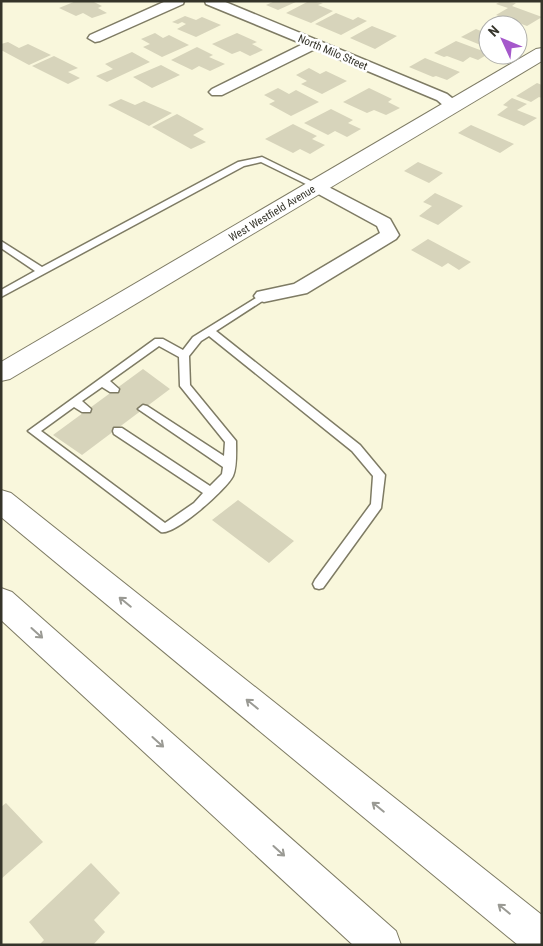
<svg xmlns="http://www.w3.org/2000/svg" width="543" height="946" font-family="'Roboto Condensed',sans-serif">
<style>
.building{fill:#d7d4bb}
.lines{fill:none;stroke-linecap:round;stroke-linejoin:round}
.lane-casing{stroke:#7e7b64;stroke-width:3}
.street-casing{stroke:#7e7b64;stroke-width:3}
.secondary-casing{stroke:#7e7b64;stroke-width:2}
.highway-casing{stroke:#7e7b64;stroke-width:2}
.lane{fill:#fff;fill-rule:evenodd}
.street{fill:#fff;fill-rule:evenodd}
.secondary{fill:#fff;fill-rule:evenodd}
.highway{fill:#fff;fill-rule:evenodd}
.oneway{stroke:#9a9a94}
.labels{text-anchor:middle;stroke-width:5;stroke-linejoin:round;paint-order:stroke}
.far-street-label{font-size:11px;fill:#35342a;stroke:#fff}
</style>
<rect width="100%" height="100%" fill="#f9f7dc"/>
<!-- building -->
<path class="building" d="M76 1H92L102 6 98 8 107 13 92 18 83 13 76 16 59 8Z
M275 1H298L278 10 266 5Z
M309 1 323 3 318 5 333 11 311 23 286 13Z
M501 1 516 3 512 6 542 17 527 26 496 15 508 8 496 4Z
M336 13 353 20 358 17 367 21 341 35 315 24Z
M185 16 196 20 202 17 221 25 196 37 177 29 186 24 182 22 178 24 172 22Z
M372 26 397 36 375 49 350 38Z
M476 29 488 34V48L461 37Z
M155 33 163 38 169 35 189 45 162 57 143 47 150 44 141 39Z
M237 33 257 42 252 44 263 50 250 56 240 51 232 54 212 44Z
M456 41 488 53V54L478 60 470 57 463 62 447 56 444 57 434 53Z
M8 42 19 48 28 44 51 55 29 65 1 50V44Z
M197 47 213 55 209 57 225 64 210 71 199 66 192 70 171 60Z
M132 52 150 62 107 82 96 76 113 69 105 64Z
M54 56 78 68 68 72 80 78 68 84 32 66Z
M425 58 460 72 447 80 436 76 433 77 409 67Z
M161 65 180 75 152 88 133 77Z
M309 68 320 74 326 71 347 81 322 94 301 84 307 81 296 75Z
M537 83 542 85V98L539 97 531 102 516 96Z
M278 88 289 94 296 90 319 102 291 116 269 104 275 101 264 95Z
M369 88 392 99 388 102 400 108 386 115 374 110 367 113 343 102Z
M512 98 527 104 517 110 537 118 524 126 497 115 508 107 503 105Z
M121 99 135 105 144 101 172 113 149 126 108 105Z
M331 109 353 120 348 123 361 129 347 137 335 131 328 135 304 123Z
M177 114 204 129 193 135 206 142 191 149 152 127Z
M293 124 317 136 312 139 325 145 310 154 300 149 293 153 265 139Z
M471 125 514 144 500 153 458 133Z
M418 162 443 173 429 183 404 171Z
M435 193 463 206 438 225 419 216 432 206 423 202Z
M428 239 471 262 459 270 448 263 442 267 411 250Z
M143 369 170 389 82 455 53 435Z
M238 500 294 541 269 563 212 520Z
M6 803 43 842 1 879V807Z
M91 863 120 893 94 920 105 932 93 945H39L44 940 29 922Z"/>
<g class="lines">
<defs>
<path id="lane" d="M262 157 321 186 317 189 314 188 261 162 244 166 1 297V290L35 271 1 248V241L42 267 238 162Z
M264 293 267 294V298L216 331 360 445 385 475 381 508 323 588 319 589 315 588 313 584 315 580 371 504 373 476 352 451 209 336 201 341 189 356 190 385 236 441C236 451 237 467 233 476 227 489 174 536 161 532L28 431 155 339H163L183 350 193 337ZM159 346 179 357 180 386 225 442 224 456 147 406 143 405 138 409 223 467 222 474 210 486 122 428H114L113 431 114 434 203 493 194 503 165 523 41 431 74 407 82 412H90L91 409 82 401 102 387 110 392H118L119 389 110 381Z"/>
<path id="street" d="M166 1H184L183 4 100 41 95 42 88 38 90 35Z
M205 1H223L447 94 462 106 459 109C449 112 444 106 437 100L315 49 222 95H212L209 92 212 89 303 44 206 4Z
M317 181 390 219 399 235 396 239 307 293 264 302 257 300 254 296 257 292 294 284 380 233 377 226 311 190 309 186 311 182Z"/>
<path id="secondary" d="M542 48V61L10 379 1 381V362L536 49Z"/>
<path id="highway" d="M1 490 11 493 542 915V945H518L1 517Z
M1 588 12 592 396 931 401 945H353L1 620Z"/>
</defs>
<!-- lane casing -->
<use href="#lane" class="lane-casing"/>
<!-- street casing -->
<use href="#street" class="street-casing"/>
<!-- secondary casing -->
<use href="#secondary" class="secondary-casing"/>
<!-- highway casing -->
<use href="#highway" class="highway-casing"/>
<!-- lane -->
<use href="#lane" class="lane"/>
<!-- street -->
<use href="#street" class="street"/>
<!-- secondary -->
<use href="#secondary" class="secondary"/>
<!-- highway -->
<use href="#highway" class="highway"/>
</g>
<!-- one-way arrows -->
<defs><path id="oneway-shaft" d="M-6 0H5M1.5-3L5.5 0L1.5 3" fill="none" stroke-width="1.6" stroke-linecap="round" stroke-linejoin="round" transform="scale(1.25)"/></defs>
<g class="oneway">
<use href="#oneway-shaft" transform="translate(125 602) rotate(-141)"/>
<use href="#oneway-shaft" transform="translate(37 633) rotate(42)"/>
<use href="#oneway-shaft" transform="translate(252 704) rotate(-141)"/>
<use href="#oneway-shaft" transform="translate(158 742) rotate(42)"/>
<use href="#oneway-shaft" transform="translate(378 807) rotate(-141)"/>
<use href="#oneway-shaft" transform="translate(279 851) rotate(42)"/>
<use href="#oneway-shaft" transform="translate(504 909) rotate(-141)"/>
</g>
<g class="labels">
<!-- far-street labels -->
<g class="far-street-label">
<text transform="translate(333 52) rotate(23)" y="4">North Milo Street</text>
<text transform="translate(272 213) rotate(-31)" y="4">West Westfield Avenue</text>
</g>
</g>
<!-- border -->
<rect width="543" height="946" fill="none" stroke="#35342a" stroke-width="5"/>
<!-- north arrow -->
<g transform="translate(503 40) rotate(314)"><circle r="24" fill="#ffffff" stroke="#aeaeaa"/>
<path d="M0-4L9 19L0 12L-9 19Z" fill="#a558cb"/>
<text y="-8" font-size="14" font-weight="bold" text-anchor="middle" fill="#35342a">N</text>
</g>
</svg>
